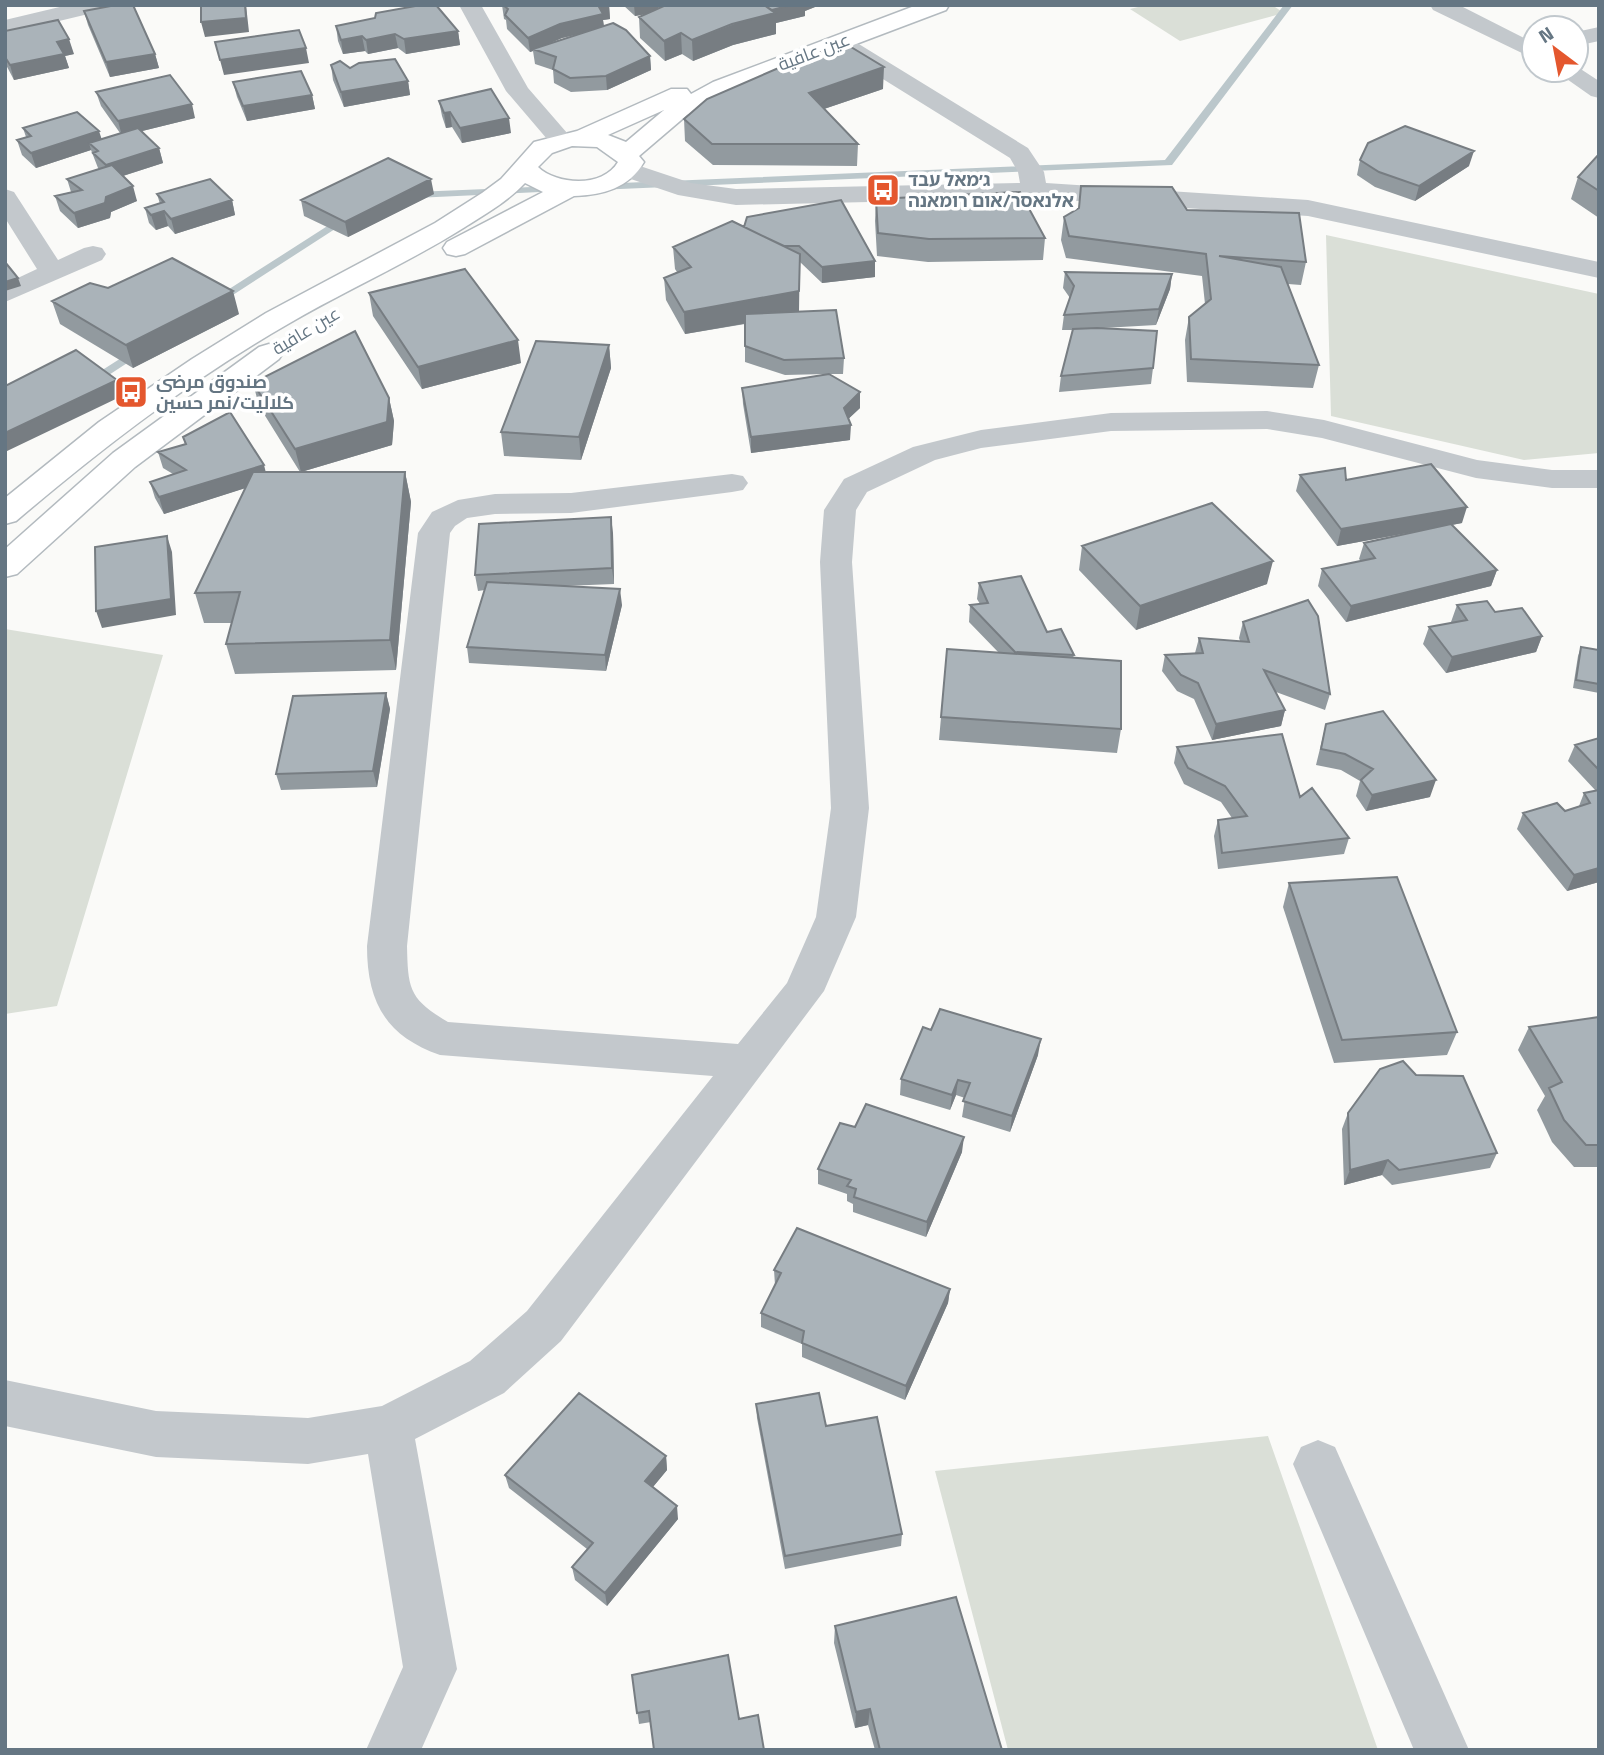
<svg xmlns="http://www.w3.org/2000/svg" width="1604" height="1755" font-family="'Titillium Web',Cairo,'Noto Sans Hebrew',sans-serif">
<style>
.green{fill:#dadfd7}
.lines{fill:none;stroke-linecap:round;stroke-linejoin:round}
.stream{fill:#bbc7cb;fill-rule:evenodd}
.secondary-casing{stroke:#b3babf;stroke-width:3}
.street{fill:#c3c8cc;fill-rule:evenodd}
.secondary{fill:#fff;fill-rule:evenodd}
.wall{fill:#929a9f;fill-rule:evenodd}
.shaded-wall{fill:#777d82}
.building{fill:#aab3b9;stroke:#777d82;stroke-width:2}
.labels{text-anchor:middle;stroke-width:7;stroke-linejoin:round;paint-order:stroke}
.far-street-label{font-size:18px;fill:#657683;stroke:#fff}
.far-poi-label{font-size:18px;font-weight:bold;fill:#657683;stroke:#fff;text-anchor:start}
</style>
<rect width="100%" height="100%" fill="#fafaf8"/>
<!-- green -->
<path class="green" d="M1146 5H1272L1284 13 1180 41 1130 9Z
M1326 235 1599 294V453L1524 460 1331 416Z
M5 629 163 655 57 1006 5 1014Z
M1268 1436 1378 1750H1008L935 1471Z"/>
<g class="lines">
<!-- stream -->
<path class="stream" d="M1284 5H1293L1172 165 597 190 592 187 597 184 1165 160Z
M557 186 562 189 561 191 415 198 410 195 415 192Z
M343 216 352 218 219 304 209 302Z
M140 346 144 348V352L92 386 88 387 82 383Z"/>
<defs>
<path id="secondary" d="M917 5H949L946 10 729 92 687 115 639 156 644 162C629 188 603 195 574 196L465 254 456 256 447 254 443 248 447 242 543 192 525 183C508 201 486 214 465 227 408 263 346 290 288 324 190 380 102 448 16 521L5 524V498L99 422 192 359 266 313 435 223 482 193 501 179 534 142 577 131 671 89H687L691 94 713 82ZM664 110 626 142 608 135ZM572 146 597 147 618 162C603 188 557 185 538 167L552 153Z
M269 344 279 347 283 353 279 359 135 467 17 574 5 577V549L113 453 259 347Z"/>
</defs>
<!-- secondary casing -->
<use href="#secondary" class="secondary-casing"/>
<!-- street -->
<path class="street" d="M68 5H108L105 10 5 34V20Z
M459 5H481L528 88 574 141 571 146 562 148 553 146 506 91Z
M1430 5H1459L1534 43V59L1433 10Z
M1599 27V41L1576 46V32Z
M841 36 849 38 1028 148 1044 172 1046 183 1308 200 1599 262V278L1308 216 1034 198 736 205 678 195 619 175 615 170 619 165 628 162 691 183 736 189 1020 183 1018 172 1010 158 833 48 830 43 833 38Z
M1576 66 1599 81V98L1591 96 1554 70H1576Z
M5 189 14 192 58 260 84 248 93 246 102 248 106 254 102 260 5 302V284L37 269 5 218Z
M1267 411 1324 420 1477 460 1552 470H1599V488H1552L1476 478 1322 438 1267 429 1111 431 981 448 935 460 867 492 856 510 852 562 869 808 856 917 824 991 561 1341 504 1393 415 1439 457 1669 421 1750H366L403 1667 368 1454 308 1464 156 1457 5 1426V1380L156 1411 308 1418 382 1406 470 1361 527 1311 713 1076 440 1055C385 1036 367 1001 367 946L418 533 432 512 458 500 495 494 571 493 732 474 743 476 748 483 743 490 732 492 571 513 495 514 467 518 455 526 450 533 407 946C408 989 409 999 448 1022L738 1044 787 983 816 917 831 808 820 562 824 510 844 479 913 447 981 430 1111 413Z
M1318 1440 1335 1447 1469 1750H1414L1293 1464 1301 1447Z"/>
<!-- secondary -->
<use href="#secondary" class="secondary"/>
</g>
<!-- wall -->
<path class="wall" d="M502 5H609L610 19 603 20 604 26 650 56 651 70 607 90 571 92 554 83 553 70 535 64 533 51 530 52 507 29 506 20 504 19ZM580 34 547 44 562 38Z
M623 5H815V7L805 11V16L776 23V34L733 45 693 61 682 54 665 61 640 38 639 17 646 14 635 16Z
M84 11 155 54 159 68 110 77 88 25Z
M336 26 458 31 460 45 406 54 398 48 368 54 365 51 343 54 338 41Z
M5 31 74 54 65 56 69 68 14 80 5 63Z
M331 65 408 81 410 95 344 107 333 80Z
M233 82 312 95 315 109 247 121 237 97Z
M883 89 824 109 858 144 857 166 713 165 685 141 684 119Z
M96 92 195 118 142 131 159 148 163 163 123 176 137 201 111 212 110 218 78 228 60 211 55 196 71 192 67 179 99 169 98 168 91 150 36 168 22 155 17 140 26 137 23 128 102 139 120 133 101 106Z
M439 101 511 133 462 143 452 127 446 128 442 116Z
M1599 154V218L1571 199 1578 177Z
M1360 160 1469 166 1415 201 1375 187 1357 175Z
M157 194 232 200 235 215 175 234 168 226 156 230 149 223 145 208 160 204Z
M434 194 348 237 304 216 301 200Z
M876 199 1045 238 1043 260 928 262 877 256 875 221Z
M1187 210 1306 262 1301 285 1288 284 1319 365 1313 388 1187 382 1185 340 1189 317 1205 304 1202 276 1066 258 1061 240 1064 217Z
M744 227 875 261V277L822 283 800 262 799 311 844 358 843 374H830L860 408 848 419 850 440 751 453 743 404 742 388 826 374 785 375 745 362V324L685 334 666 300 664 278 677 272 675 269 673 247Z
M1065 272 1172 274 1170 289 1156 325 1103 328 1153 368 1151 384 1059 392 1061 376 1073 330H1062L1064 315 1070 298 1063 288Z
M108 288 239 314 133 368 60 324 52 301Z
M369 293 521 363 422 389 373 316Z
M609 345 611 368 581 460 504 456 501 432Z
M253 383 389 398 394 421 392 445 301 472H405L411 502 396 670 235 674 226 644 232 623H204L195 593 245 488 164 514 155 498 150 482 173 474 163 468 158 452 185 444 183 437 266 472H300L259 406Z
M1300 475 1346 480 1462 523 1452 525 1497 570 1491 586 1346 622 1318 586 1322 569 1361 561 1359 559 1364 543 1423 530 1337 546 1296 491Z
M613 533 614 584 564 586 622 605 606 671 469 663 467 647 485 590 478 591 475 575Z
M1082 546 1267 584 1136 630 1079 570Z
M979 583 1047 632 1074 655 1073 658 1121 729 1117 753 939 740 947 649 999 653 969 622 970 605 980 604 977 599Z
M1457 605 1495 612 1542 636 1536 652 1446 673 1423 644 1429 627 1452 623 1451 622Z
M1243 622 1330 694 1325 710 1276 692 1285 710 1281 726 1212 740 1194 699 1177 691 1162 671 1165 655 1195 653 1199 638 1240 641 1239 638Z
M1581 647 1599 650V693L1573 688 1578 656Z
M386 693 390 709 377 787 281 790 276 774Z
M1326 724 1430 797 1366 811 1356 796 1360 781 1341 770 1316 765Z
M1599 738V882L1567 891 1517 829 1523 813 1565 811 1579 806 1584 793 1596 791 1568 761 1575 745Z
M1177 747 1300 797 1349 838 1344 854 1218 869 1214 836 1218 820 1232 818 1221 802 1184 784 1174 763Z
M1289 883 1457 1032 1447 1055 1334 1063 1283 907Z
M1599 1017V1167H1574L1552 1142 1537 1110 1545 1096 1518 1050 1529 1027Z
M931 1030 1038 1055 1010 1132 962 1117 965 1098 956 1095 950 1110 900 1095 901 1079Z
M1416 1075 1497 1153 1490 1168 1392 1185 1382 1175 1344 1185 1342 1129 1348 1113Z
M855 1127 962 1152 926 1237 853 1212V1204L847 1201V1194L818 1184V1169Z
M774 1270 950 1289 948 1303 905 1400 802 1357V1344L761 1327V1313L775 1285Z
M756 1404 826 1426 902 1534 901 1546 785 1569 757 1418Z
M666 1456 667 1470 653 1487 678 1519 607 1606 575 1580 572 1567 587 1549 509 1488 505 1475Z
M835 1626 1002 1750H875L868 1725 855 1728 834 1643Z
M632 1675 739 1719 651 1722 639 1724Z"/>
<!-- shaded-wall -->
<path class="shaded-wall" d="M245 5H246L249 32 205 37 201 22Z
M609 5 610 19 603 20 604 28 562 38 535 50 533 49V51L530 52 528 38 599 7Z
M634 5H669L658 7V12L635 16Z
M791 5H815V7L805 11V16L776 23V34L733 45 693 61 692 40 772 10Z
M458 31 460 45 406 54 404 39Z
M681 33 682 54 665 61 664 41Z
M395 34 398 48 368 54 366 40Z
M362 36 365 51 343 54 341 40Z
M69 39 74 54 65 56 69 68 14 80 10 65 57 42Z
M306 48 309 63 224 75 220 60Z
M155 54 159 68 110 77 106 62Z
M650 56 651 70 607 90 606 76Z
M884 67 883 89 809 114V93Z
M408 81 410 95 344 107 341 92Z
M312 95 315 109 247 121 243 106Z
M192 104 195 118 122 136 118 121Z
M450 112 452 127 446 128 444 113Z
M509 118 511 133 462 143 460 128Z
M99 131 104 146 89 143 91 150 36 168 31 153Z
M159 148 163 163 110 180 106 165Z
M1474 151 1469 166 1415 201 1419 186Z
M431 179 434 194 348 237 345 222Z
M133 186 137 201 111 212 110 218 78 228 74 213 106 197Z
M232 200 235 215 175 234 171 219Z
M164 211 168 226 156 230 151 215Z
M875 261V277L822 283V267Z
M1172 274 1170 289 1156 325 1159 309Z
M18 278 21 286 5 291V282Z
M233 291 239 314 133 368 126 345Z
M799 291V314L685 334 684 312Z
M518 340 521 363 422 389 418 367Z
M609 345 611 368 581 460 579 437Z
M117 380 122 396 5 452V433Z
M860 392V408L843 424 844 408Z
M389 398 394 421 392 445 301 472 295 449Z
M851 425 850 440 751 453V437Z
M264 465 268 481 164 514 159 497Z
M405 472 411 502 396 670 390 640Z
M1467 507 1462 523 1337 546 1341 529Z
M611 517 613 533 614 584 612 568Z
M167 536 172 552 176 615 102 628 96 611Z
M1273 561 1267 584 1136 630 1140 606Z
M1497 570 1491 586 1346 622 1351 606Z
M620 589 622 605 606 671 605 655Z
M1542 636 1536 652 1446 673 1452 657Z
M386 693 390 709 377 787 373 771Z
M1285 710 1281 726 1212 740 1216 724Z
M1436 780 1430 797 1366 811 1372 795Z
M1599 868V882L1567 891 1574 875Z
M1041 1039 1038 1055 1010 1132 1012 1116Z
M958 1080 956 1095 950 1110 952 1095Z
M964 1137 962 1152 926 1237 927 1222Z
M1388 1160 1382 1175 1344 1185 1350 1170Z
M950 1289 948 1303 905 1400 906 1386Z
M666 1456 667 1470 647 1494 645 1481Z
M677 1506 678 1519 607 1606 605 1593Z
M870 1709 868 1725 855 1728 856 1712Z"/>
<!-- building -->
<path class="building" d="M116 5H133L155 54 106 62 84 11Z
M201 5H245L246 18 201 22Z
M421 5H436L458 31 404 39 395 34 366 40 362 36 341 40 336 26 375 18 376 13Z
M503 5H608L599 7 603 14 560 24 528 38 505 15 508 9Z
M666 5H764L775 13 732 24 692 40 681 33 664 41 639 17Z
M764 5H791L772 10Z
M58 20 69 39 57 42 64 54 10 65 5 57V31Z
M613 23 626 30 650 56 606 76 570 78 553 69 556 57 533 49Z
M299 30 306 48 220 60 215 42Z
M846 44 884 67 809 93 858 144H712L684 119 707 99 797 60Z
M395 59 408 81 341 92 331 65 340 61 350 68 359 63Z
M301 71 312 95 243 106 233 82Z
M170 75 192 104 118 121 96 92Z
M491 89 509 118 460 128 450 112 444 113 439 101Z
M77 112 99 131 31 153 17 140 31 136 23 128Z
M1405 126 1474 151 1419 186 1379 172 1360 160 1368 143Z
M138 128 159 148 106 165 93 153 98 151 89 143Z
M1599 154V191L1578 177Z
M388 158 431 179 345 222 301 200Z
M112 165 133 186 106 197 105 203 74 213 55 196 82 190 67 179Z
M210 179 232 200 171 219 164 211 151 215 145 208 164 202 157 194Z
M1081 186 1172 187 1187 210 1299 213 1306 262 1219 256 1281 267 1319 365 1191 359 1189 317 1211 299 1206 254 1069 236 1064 217 1079 208Z
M1020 192 1045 238 929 239 878 233 876 199Z
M841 200 875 261 822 267 799 246H784L744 227 747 217Z
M732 221 800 254 799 291 684 312 664 278 691 267 673 247Z
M172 258 233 291 126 345 52 301 90 283 108 288Z
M5 262 18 278 5 282Z
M465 269 518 340 418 367 369 293Z
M1065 272 1172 274 1159 309 1064 315 1074 286Z
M836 310 844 358 784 360 745 346V314Z
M1097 328 1157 331 1153 368 1061 376 1073 329Z
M355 331 389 398 387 422 295 449 253 383Z
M536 341 609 345 579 437 501 432Z
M76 350 117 380 5 433V386Z
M829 374 860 392 844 408 851 425 751 437 742 388Z
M230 412 264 465 159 497 150 482 186 470 158 452 186 444 183 437Z
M1431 464 1467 507 1341 529 1300 475 1345 468 1346 480Z
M253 472H405L390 640 226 644 240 592 195 593Z
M1212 503 1273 561 1140 606 1082 546Z
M611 517 612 568 475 575 479 524Z
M1451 524 1497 570 1351 606 1322 569 1375 558 1364 543Z
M167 536 171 599 96 611 95 547Z
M1021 576 1047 632 1061 629 1074 655 1015 652 970 605 988 603 979 583Z
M487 582 620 589 605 655 467 647Z
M1308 600 1318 616 1330 694 1264 670 1285 710 1216 724 1198 683 1181 675 1165 655 1203 653 1199 638 1249 642 1243 622Z
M1487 601 1495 612 1522 608 1542 636 1452 657 1429 627 1467 620 1457 605Z
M1581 647 1599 650V684L1576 680Z
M947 649 1121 661V729L941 717Z
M386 693 373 771 276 774 293 696Z
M1383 711 1436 780 1372 795 1361 780 1373 769 1345 754 1321 749 1326 724Z
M1282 734 1300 797 1312 788 1349 838 1222 853 1218 820 1247 816 1225 786 1188 768 1177 747Z
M1599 738V770L1575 745Z
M1599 790V868L1574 875 1523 813 1557 803 1565 811 1590 803 1584 793Z
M1397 877 1457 1032 1342 1040 1289 883Z
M940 1009 1041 1039 1012 1116 963 1101 970 1083 958 1080 952 1095 901 1079 923 1027 931 1030Z
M1599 1017V1145H1586L1564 1120 1549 1088 1562 1082 1529 1027Z
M1403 1061 1416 1075 1463 1076 1497 1153 1399 1170 1388 1160 1350 1170 1348 1113 1380 1069Z
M866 1104 964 1137 927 1222 854 1197 856 1189 847 1186 851 1180 818 1169 840 1123 855 1127Z
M797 1228 950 1289 906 1386 802 1343 804 1331 761 1313 781 1273 774 1270Z
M579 1393 666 1456 645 1481 677 1506 605 1593 572 1567 593 1543 505 1475Z
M819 1393 826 1426 877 1417 902 1534 785 1556 756 1404Z
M956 1597 1002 1750H880L870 1709 856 1712 835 1626Z
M728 1655 739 1719 758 1715 764 1750H654L649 1711 637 1713 632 1675Z"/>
<!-- icons -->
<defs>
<symbol id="bus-square" viewBox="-11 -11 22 22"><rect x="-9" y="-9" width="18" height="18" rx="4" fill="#e4572e" stroke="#fff"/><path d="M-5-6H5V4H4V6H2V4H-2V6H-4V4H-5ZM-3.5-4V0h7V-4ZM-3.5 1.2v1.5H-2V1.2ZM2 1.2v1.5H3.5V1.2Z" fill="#fff"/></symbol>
</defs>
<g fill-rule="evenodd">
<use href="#bus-square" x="864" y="171" width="38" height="38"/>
<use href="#bus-square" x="112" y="373" width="38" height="38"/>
</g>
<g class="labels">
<!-- far-street labels -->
<g class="far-street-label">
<text transform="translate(814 52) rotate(-21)" y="6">عين عافية</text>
<text transform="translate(306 331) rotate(-31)" y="6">عين عافية</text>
</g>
<!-- far-poi labels -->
<g class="far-poi-label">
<text x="908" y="186">ג׳מאל עבד<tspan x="908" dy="21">אלנאסר/אום רומאנה</tspan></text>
<text x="156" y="388">صندوق مرضى<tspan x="156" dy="21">كلاليت/نمر حسين</tspan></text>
</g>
</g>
<!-- border -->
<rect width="1604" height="1755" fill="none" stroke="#657683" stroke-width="14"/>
<!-- north arrow -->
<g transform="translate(1555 49) rotate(328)"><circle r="33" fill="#ffffff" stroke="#c1c8cd" stroke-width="2"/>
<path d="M0-5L12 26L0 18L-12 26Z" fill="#e4572e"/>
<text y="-10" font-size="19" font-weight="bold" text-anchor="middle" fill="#657683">N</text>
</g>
</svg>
